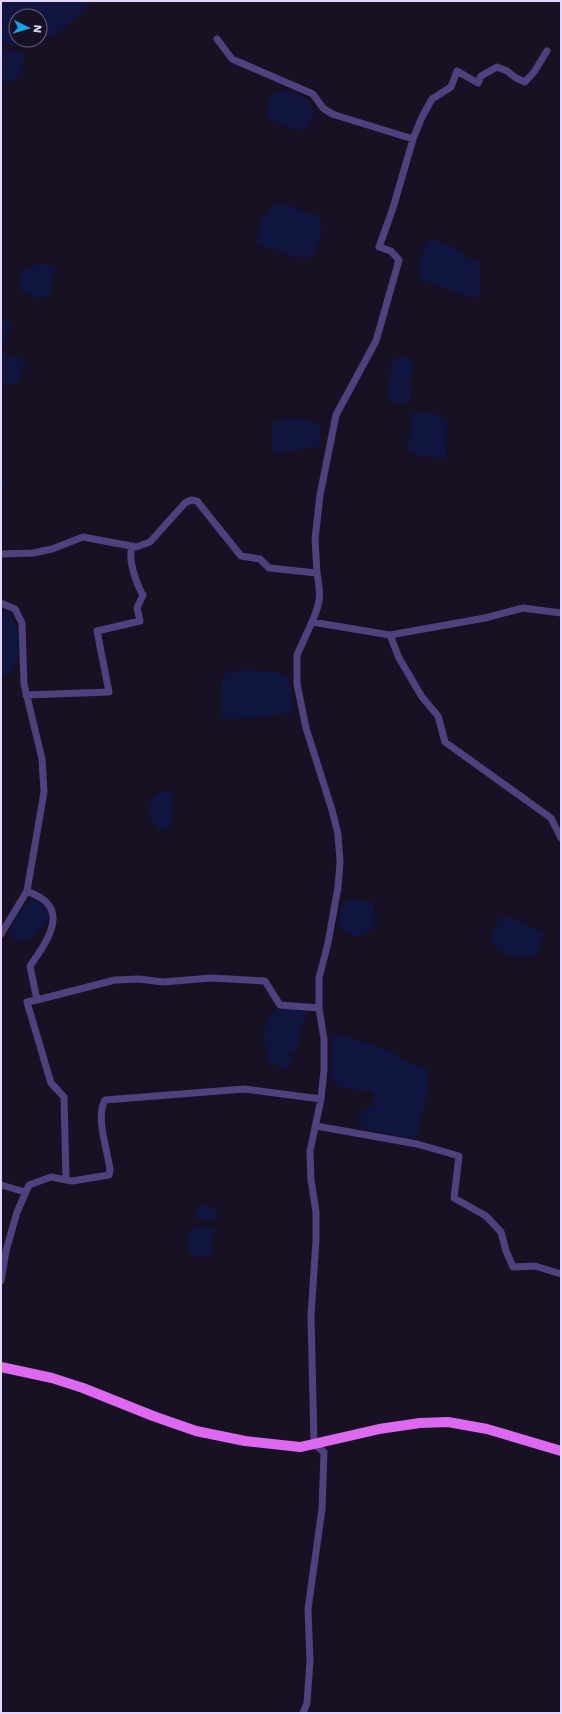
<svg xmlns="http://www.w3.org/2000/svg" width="562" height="1714" font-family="'Work Sans',sans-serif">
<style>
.water{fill:#0f153f;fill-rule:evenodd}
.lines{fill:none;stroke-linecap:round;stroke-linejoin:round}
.street{stroke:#51407e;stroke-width:7}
.primary{stroke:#dd69f1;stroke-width:10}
</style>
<rect width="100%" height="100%" fill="#181124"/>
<!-- water -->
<path class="water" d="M1 1H91C76 24 29 58 1 41ZM16 16H40V40H16Z
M1 49 18 51 25 54C24 70 19 82 1 83Z
M279 90C301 92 325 104 307 129L297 130 268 118C266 107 269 96 279 90Z
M278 204 288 205 305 212 318 214C326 223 319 250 311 258L296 257 258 244C255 229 263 209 278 204Z
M435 239 453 247 465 256 480 263 479 281 482 297C468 300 431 284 417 277L418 268 426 242Z
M45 264 56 267 52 290 49 296 37 298 20 290C16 270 27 266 45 264Z
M1 318 11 324 3 348 1 349Z
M1 353 18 356 23 361C24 378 19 385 1 385Z
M403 356 410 357 412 362 410 401 407 404 394 402 388 399 390 374 394 359Z
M414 412H429L447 419 446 458 444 459 414 455 408 450 412 413Z
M281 419 305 420 321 425 319 434 321 446 278 453 273 449V424L274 421Z
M1 477 6 481 1 505Z
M1 609C7 613 15 620 17 628 20 639 19 659 13 669 11 673 5 676 1 678Z
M242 670 278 672 288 677 294 708 293 712 253 718 225 719 221 716 222 677 226 673Z
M164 790 171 793 173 813 172 821 168 829 160 831C145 816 145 800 164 790Z
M349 899 374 903 375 925C364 940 352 939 339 927 339 915 340 907 349 899Z
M31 900C42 901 47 906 50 916 41 931 27 948 10 937L9 933 19 912Z
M501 917 511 918 543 932 541 947 535 957C517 959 505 956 492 944V933Z
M288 1009 306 1010C307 1017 303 1021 302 1027 300 1036 301 1043 296 1051L289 1053 292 1062 289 1068H280L269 1062C264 1043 260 1028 273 1011Z
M338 1035 373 1044 394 1053 404 1061 416 1064 427 1070C432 1085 424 1102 421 1117 419 1126 421 1131 416 1139L367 1130 360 1124C361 1114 361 1109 372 1107L375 1098 372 1091 341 1088 331 1078 332 1037Z
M202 1205 210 1206 217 1210C216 1224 208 1222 197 1219L196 1213 198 1208Z
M201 1226 214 1229C214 1239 214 1247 210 1256 186 1261 182 1245 193 1227Z"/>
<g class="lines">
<!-- street -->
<path class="street" d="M217 39 232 59 313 94 323 108 332 114 413 139
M1 554 33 553 52 549 83 537 136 547 150 542 185 503 191 500 197 501 241 556 260 559 269 568 317 573C321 595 321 601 312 622L390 635 399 658 422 697 438 716 445 742 551 818 561 838
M317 573 315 539 320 495 336 415 376 341 399 260 391 251 379 247 393 208 413 139 422 117 432 99 451 87 457 71 478 83 481 76 497 67 507 71 516 78 525 82 534 72 547 51
M1 603 15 609 22 623 24 684 42 759 44 792 27 891 1 934
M390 635 485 618 523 608 561 613
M26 695 109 692 97 631 140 621 137 608 143 595C137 585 126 556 133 546
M27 891C33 894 42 897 46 902 65 920 41 950 30 966L37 1000 115 980 139 979 163 982 211 978 265 981 280 1005 319 1008
M37 1000 27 1002 51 1083 64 1097 66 1180
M316 1126 417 1144 459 1156 454 1198 486 1216 501 1232 506 1251 513 1267 535 1266 561 1274
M1 1185 25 1192
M1 1281 6 1251 17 1212 29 1185 51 1177 72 1181 109 1175 110 1170C108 1151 95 1117 105 1100L244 1089 321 1099
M303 1713 307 1703 310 1661 308 1609 322 1509 324 1452 314 1444 311 1316 316 1240V1212L311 1180 310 1151 321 1099 324 1070V1039L319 1008V978L328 943 338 887 340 862 338 834 332 810 306 728 297 684V655L312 622"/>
<!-- primary -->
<path class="primary" d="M1 1367 52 1378 83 1388 153 1416 196 1431 245 1441 300 1447 379 1429 420 1423 448 1422 487 1429 561 1451"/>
</g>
<!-- border -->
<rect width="562" height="1714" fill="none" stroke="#e4d7fb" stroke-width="4"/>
<!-- north arrow -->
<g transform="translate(28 28) rotate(95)"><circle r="19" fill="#181124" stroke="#6a607a"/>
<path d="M0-3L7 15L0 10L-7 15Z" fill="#16a3e8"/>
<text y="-6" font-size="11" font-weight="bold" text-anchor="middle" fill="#e4d7fb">N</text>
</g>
</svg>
